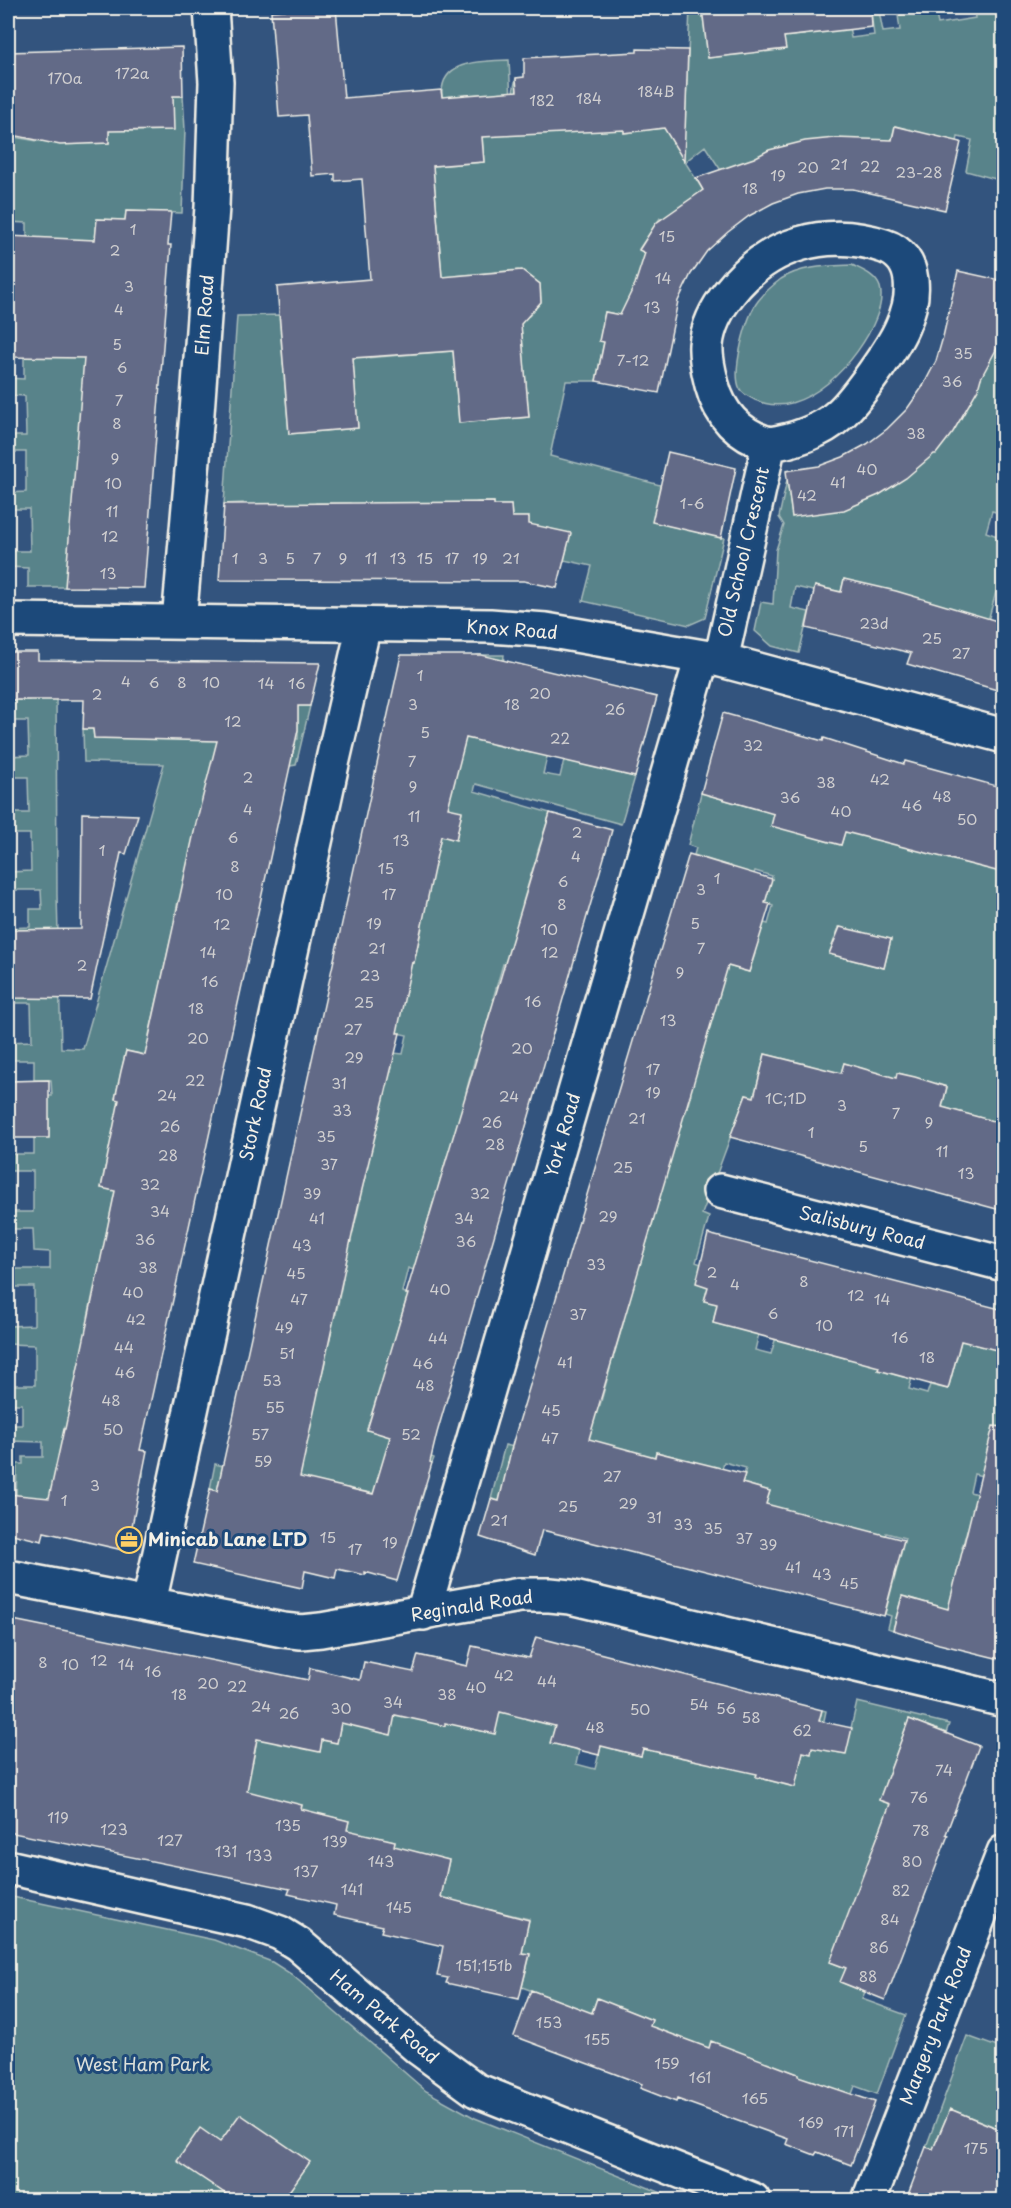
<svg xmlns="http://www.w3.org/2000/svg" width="1011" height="2208" font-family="'Playpen Sans',sans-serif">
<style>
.green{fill:#58838a;stroke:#a6bab9;stroke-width:1.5;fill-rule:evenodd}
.building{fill:#626a87;stroke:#f4f1e8;stroke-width:1.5}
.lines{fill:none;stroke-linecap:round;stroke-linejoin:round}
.minor-casing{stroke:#f4f1e8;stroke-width:38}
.minor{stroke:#1f4a7a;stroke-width:33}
.labels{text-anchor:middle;stroke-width:6;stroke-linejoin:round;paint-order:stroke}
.number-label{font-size:15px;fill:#d0cfd0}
.street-label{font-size:18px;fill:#f4f1e8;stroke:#1f4a7a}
.poi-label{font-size:18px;font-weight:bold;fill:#f4f1e8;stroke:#1f4a7a;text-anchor:start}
.park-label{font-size:18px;fill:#dde0da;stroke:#1f4a7a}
</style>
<rect width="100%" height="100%" fill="#33547e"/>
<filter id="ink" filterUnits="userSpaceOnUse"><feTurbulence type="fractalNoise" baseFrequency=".0167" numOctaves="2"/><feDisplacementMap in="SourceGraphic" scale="12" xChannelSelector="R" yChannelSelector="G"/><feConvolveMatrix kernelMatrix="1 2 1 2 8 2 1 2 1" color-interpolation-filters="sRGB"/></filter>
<g filter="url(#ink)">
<!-- green -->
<path class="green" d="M690 8H702L708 58 745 54 764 34 766 52 785 49 781 8H791L793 23 788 25 789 36 804 35V27L848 21 851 38 874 35 871 13 879 11 883 32 900 30 898 15 935 10 938 24 975 18 974 8H1003V181L966 171 972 140 958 137 956 146 895 126 890 145 724 175 705 146 685 162 703 190 668 225 660 218 639 249 649 255 625 316 605 312 600 340 604 342 596 381H566L550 456 660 485 653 522 724 538 705 618 689 625 583 601 592 566 564 560 570 533 535 526 528 537 529 517H512L511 505H494V502H478L350 537V503H316L242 537 243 503 224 504 237 316 279 315 289 434 358 428 352 351 365 358 453 351 459 423 529 417 520 317 529 316 541 302 540 284 527 274 519 275 518 270 442 277 433 166 484 162 479 94 442 97C439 59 483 61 509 60L511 101 516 78 518 126 625 128 624 133 685 125Z
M173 96H183L185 130 182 213 126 211 125 220 97 219 85 355 72 587H28V568L8 567V551H30L29 509H8V493L26 492V452H8V436H26L25 396 8 395V378L24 379V357H33V330H8V322H25L34 282H8V274H31L27 244V223L8 222V136L38 141 37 109 58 144 109 143V118L127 99 129 131 173 130Z
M852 265C862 270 876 275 880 287 883 298 880 308 876 318 860 359 804 423 755 400 750 397 743 395 740 389 731 372 746 317 758 301 764 293 773 285 781 279 801 266 828 266 852 265Z
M990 346 1003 349V514L992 511 986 532 1003 538V593L996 592 984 635 844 579 841 592 815 586 813 591 795 587 791 608 809 612 799 653 772 646 755 631 761 602 773 604 776 550 784 525 779 517 787 480 792 517 965 410 981 378Z
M477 655H504L494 745 531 753 540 715 556 718 543 774 560 777 564 760 635 777 621 824 476 784 474 791 550 813 537 854 557 860 553 874 533 868 523 902 543 908 525 970 503 964 493 999 515 1005 511 1018 490 1012 481 1045 498 1065 475 1059 466 1092 488 1099 447 1156 438 1189 456 1209 433 1203 414 1270 408 1268 402 1292 430 1300H406L396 1335 400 1402 377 1396 367 1429 390 1437 434 1458 432 1463 393 1451 420 1484 426 1485 419 1508 398 1502 365 1528 372 1493 337 1486 229 1493 210 1489 215 1464 288 1482 324 1367 331 1332 298 1324 302 1306 336 1314 343 1278 310 1271 353 1231 361 1198 328 1190 344 1116 378 1124 394 1053 403 1054 407 1035 364 1026 380 955 414 962 422 928 388 920 441 836 456 839 462 812 435 805Z
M56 681 57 895 61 1048 83 1049 164 764 84 762 83 729H93L94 738 298 739V706H310L296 765 290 766 184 902 178 901 174 921 207 929 171 938 162 978 190 1003 158 996 149 1035 177 1062 126 1051 115 1099 167 1111 105 1167 101 1188 115 1191 112 1208 129 1285 96 1279 88 1317 120 1324 114 1466 143 1472V1476L121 1471 49 1510 15 1534 17 1464H23V1457H43V1442L8 1441V1425H22V1404H8V1385H35V1345L8 1344V1326L34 1325V1287H8V1269H50V1252L34 1251 33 1229H8V1212H33V1171H8V1154H34V1138L49 1137V1117L8 1116V1096H52L51 1080H34V1060H8V1042L32 1041 31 1003H8V985H31L30 948H8V928L30 927V909H42L41 890H8V872L31 871 30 834H8V813H29L28 777H8V756L29 755 28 721H8V700H29Z
M701 793 825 828 822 840 841 845 856 795 949 859 985 868 1003 860 996 888 1004 890 1003 1124 942 1107 947 1087 898 1073 892 1092 864 1069 844 1063 839 1081 804 1089 810 1065 765 1054 754 1097 746 1095 702 1214 709 1217 696 1262 701 1264 708 1287 704 1301 717 1304 713 1323 725 1326 769 1292 755 1350 771 1354 776 1337 848 1359 884 1347 878 1370 903 1377 924 1331 909 1389 927 1394 930 1385 948 1389 961 1341 987 1343 1000 1293H1003L1004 1420 1000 1434 1003 1481 974 1474 970 1492 995 1499 987 1535 967 1530 962 1548 1003 1558 987 1607 932 1627 938 1606 902 1596 893 1630 888 1628 891 1616 885 1614 905 1538 886 1533 877 1569 766 1504 770 1491 746 1484 718 1573 746 1468 724 1462 720 1476 676 1457 656 1452 653 1463 507 1472 499 1501 491 1499 505 1445 518 1448 571 1397 600 1405 610 1369 582 1360 585 1350 613 1358 624 1321 596 1313 615 1250 642 1257 653 1222 659 1104 686 1112 691 1094 688 1092 702 958 749 972 755 954 717 909 768 924 773 906 765 903 772 876 755 871 752 879 729 866 694 855 696 848 688 845ZM839 927 891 939 884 968 829 954Z
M521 1656 525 1657 535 1684 526 1719 546 1724 556 1689 563 1691 551 1743 579 1750 576 1764 595 1769 612 1704 627 1707 616 1750 641 1756 663 1670 656 1751 692 1760 700 1726 765 1743 756 1777 794 1787 803 1752 811 1753 822 1710 826 1711 818 1749 845 1754 857 1702 949 1724 946 1733 909 1719 879 1800 890 1804 831 1962 846 1968 841 1982 865 1992 862 1999 906 2015 877 2094 855 2086 846 2110 828 2086 810 2080 805 2094 793 2089 798 2074 767 2062 761 2078 712 2042 705 2057 674 2035 657 2029 632 2074 652 2020 597 1999 575 2056 585 2011 522 1987 530 1955 522 1953 529 1919 491 1910 438 1908 449 1860 408 1850 385 1883 395 1841 361 1833 339 1863 349 1821 315 1813 292 1847 302 1805 8 1750V1699L47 1707 253 1761 257 1738 320 1751 322 1740 337 1742 342 1718 396 1711 444 1726 450 1704 503 1696 512 1698Z
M8 1896 214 1940 272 1962 291 1974 426 2091 475 2118 679 2200H8Z
M967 2036 1003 2049V2178L998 2128 950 2109 933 2149 926 2147Z"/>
<!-- building -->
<path class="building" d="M318 8H336L344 98 441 90 442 97 517 91 516 78 524 77V58L637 52V49L688 50 684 161 664 128 624 133V130L482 137 484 162 433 166 442 277 522 270 540 284 541 302 521 324 529 417 459 423 453 351 353 358 358 428 289 434 277 287 370 279 362 179 335 181V174L312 176 307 115 279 117 271 11Z
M702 8H871L872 27 784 37 786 49 708 58Z
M182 47 183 96H173L174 130 109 131V143L60 145 8 134V52Z
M895 126 961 142 945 210 853 189H825L798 194 773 203 749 216 728 232 707 251 691 274 678 301 659 393 596 381 604 342 599 341 605 312 620 315 635 284 645 253 639 250 656 223 703 190 696 178 754 158 769 150 805 141 835 138 892 140Z
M126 211 171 212 168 245H171L144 588 65 587 84 358 8 357V236L95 240 97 219 125 220Z
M958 271 1004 281V349L997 348 981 378 978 389 953 432 936 454H934L906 478 879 495 844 510 792 517 786 471 819 466 843 457 867 444 887 429 907 409 923 386 936 361 943 337Z
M668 452 736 468 721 538 652 522Z
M494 502V505H511L512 517H529V524L571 533 557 588 524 581 219 580 224 504Z
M844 579 896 591 1004 623V692L907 664 911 653 806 628 815 586 841 592Z
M8 652H38V660L320 663 310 706H298V730L140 1450 147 1451 127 1551 44 1532 42 1541 8 1533V1494L49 1498 64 1429H65L115 1191 101 1188 119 1100 115 1099 121 1071 126 1051 145 1055 196 823 217 741 94 738 93 729H83L84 700H8Z
M401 655H481L657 697 635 777 466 738 448 808 462 811 456 840 441 836 414 963 412 962 397 1033H400L360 1198 300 1477 373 1494 390 1437 367 1430 408 1294H406L550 813 612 830 437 1433 430 1462 432 1463 397 1581 365 1572V1575L337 1569 335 1578 305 1571 302 1588 193 1564 210 1489 217 1491Z
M723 713 823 741 824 738 904 764 905 761 1004 788V873L845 832 841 845 771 826 774 814 701 793Z
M82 813 138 815 126 854 121 853 90 999 8 998V930L81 929Z
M689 854 772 879 765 903 770 904 749 972 728 966 589 1439 655 1457 656 1452 745 1474 742 1483 770 1491 766 1504 904 1540 884 1616 542 1530 535 1555 480 1537 491 1499 499 1501 513 1442Z
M840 927 891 939 884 968 829 954Z
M765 1054 841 1073 844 1063 896 1078 897 1073 915 1077 947 1087 942 1107 1004 1124V1211L730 1137 746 1095 754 1097Z
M49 1080V1138H8V1081Z
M708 1234 1004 1310V1352L961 1341 948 1389 878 1370 879 1367 713 1323 717 1304 704 1301 708 1287 696 1283Z
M993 1426 1004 1427V1660L939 1644 893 1630 902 1596 948 1609Z
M8 1619 308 1680 310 1668 360 1680 364 1662 413 1672 418 1655 467 1666 472 1646 529 1658 536 1637 822 1710 819 1721 852 1728 846 1754 812 1748 811 1754 803 1752 795 1787 756 1777 757 1774 643 1749 641 1756 601 1746 599 1755 550 1743 555 1726 500 1712 495 1734 445 1723V1726L395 1715 391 1735 341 1723 337 1743 322 1740 320 1752 257 1739 247 1791 302 1805 301 1809 349 1821 347 1830 395 1841 394 1846 449 1860 441 1897 529 1920 522 1953 530 1954 519 1999 446 1983 448 1978 437 1976 443 1946 381 1932 383 1926 334 1915 336 1905 288 1894 290 1889 8 1832Z
M909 1719 979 1746 946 1834 948 1835 885 2000 840 1982 846 1968 830 1962 890 1804 879 1800Z
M531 1990 592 2013 597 1998 652 2020 650 2026 709 2048 711 2041 798 2074V2076L875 2102 851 2165 817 2152 815 2155 786 2144 788 2139 677 2099 676 2102 640 2088 642 2084 514 2036Z
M950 2109 1004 2131V2200H906L926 2147 933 2149Z
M240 2114 310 2162 283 2200H235L177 2161 200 2128 220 2142Z"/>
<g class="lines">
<defs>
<path id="minor" d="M8 620 490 626 546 630 721 660 1004 736
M179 622 197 413 212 207 216 82 211 8
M721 660 769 444C739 435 720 415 712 385 709 373 705 358 706 345 708 325 718 307 730 292 768 244 826 227 884 246 919 257 915 299 902 327 893 348 856 400 839 415 821 432 792 441 769 444
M720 1191 1004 1264
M8 1577 283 1630 301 1632 321 1630 520 1595H550L570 1597 1004 1700
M149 1603 332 764 364 625
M423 1613 702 657
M8 1867 247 1921 280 1933 298 1944 420 2049 476 2090 753 2200
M869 2200 1004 1852"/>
</defs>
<!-- minor casing -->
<use href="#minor" class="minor-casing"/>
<!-- minor -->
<use href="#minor" class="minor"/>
</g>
</g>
<!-- icons -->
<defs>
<symbol id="office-ring" viewBox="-11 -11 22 22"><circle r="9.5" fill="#1f4a7a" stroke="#ffd166" stroke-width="1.5"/><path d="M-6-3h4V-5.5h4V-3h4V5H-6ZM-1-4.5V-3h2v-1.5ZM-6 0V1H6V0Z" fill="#ffd166"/></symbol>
</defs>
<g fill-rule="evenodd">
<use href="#office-ring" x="114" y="1525" width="30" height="30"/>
</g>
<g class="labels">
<!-- number labels -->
<g class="number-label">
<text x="132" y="79">172a</text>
<text x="65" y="84">170a</text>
<text x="656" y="97">184B</text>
<text x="589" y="104">184</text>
<text x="542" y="106">182</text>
<text x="839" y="170">21</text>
<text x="870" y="172">22</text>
<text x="808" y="173">20</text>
<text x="919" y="178">23-28</text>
<text x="778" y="181">19</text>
<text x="750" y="194">18</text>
<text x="133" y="235">1</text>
<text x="667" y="242">15</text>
<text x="115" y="256">2</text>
<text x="663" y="284">14</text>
<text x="129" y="292">3</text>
<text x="652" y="313">13</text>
<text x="119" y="315">4</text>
<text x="117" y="350">5</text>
<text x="963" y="359">35</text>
<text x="633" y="366">7-12</text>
<text x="122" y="373">6</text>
<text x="952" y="387">36</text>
<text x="119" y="406">7</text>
<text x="117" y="429">8</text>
<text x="916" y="439">38</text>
<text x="115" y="464">9</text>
<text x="867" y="475">40</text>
<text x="838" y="488">41</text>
<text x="113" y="489">10</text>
<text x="807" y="501">42</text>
<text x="692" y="509">1-6</text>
<text x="112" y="517">11</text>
<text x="110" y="542">12</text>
<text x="235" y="564">1</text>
<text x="263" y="564">3</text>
<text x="290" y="564">5</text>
<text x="317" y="564">7</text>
<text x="343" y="564">9</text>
<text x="371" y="564">11</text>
<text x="398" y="564">13</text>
<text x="425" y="564">15</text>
<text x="452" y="564">17</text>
<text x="480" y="564">19</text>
<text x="511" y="564">21</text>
<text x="108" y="579">13</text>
<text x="874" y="629">23d</text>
<text x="932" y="644">25</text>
<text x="961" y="659">27</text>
<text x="420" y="681">1</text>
<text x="126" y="687">4</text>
<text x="154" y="688">6</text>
<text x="182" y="688">8</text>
<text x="211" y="688">10</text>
<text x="266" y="689">14</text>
<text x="297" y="689">16</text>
<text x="540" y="699">20</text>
<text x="97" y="700">2</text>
<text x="413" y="710">3</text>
<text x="512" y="710">18</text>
<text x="615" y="715">26</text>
<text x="233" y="727">12</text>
<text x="425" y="738">5</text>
<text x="560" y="744">22</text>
<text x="753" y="751">32</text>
<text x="412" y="767">7</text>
<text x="248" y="783">2</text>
<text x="880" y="785">42</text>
<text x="826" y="788">38</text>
<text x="413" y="792">9</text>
<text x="942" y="802">48</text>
<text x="790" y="803">36</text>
<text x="912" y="811">46</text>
<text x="248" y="815">4</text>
<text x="841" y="817">40</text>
<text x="414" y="822">11</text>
<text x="967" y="825">50</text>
<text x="577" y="838">2</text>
<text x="233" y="843">6</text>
<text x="401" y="846">13</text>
<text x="102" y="856">1</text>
<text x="576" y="862">4</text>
<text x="235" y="872">8</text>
<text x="386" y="874">15</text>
<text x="717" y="884">1</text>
<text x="563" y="887">6</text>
<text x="701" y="895">3</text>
<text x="224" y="900">10</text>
<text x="389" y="900">17</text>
<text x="562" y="910">8</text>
<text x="374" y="929">19</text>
<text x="695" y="929">5</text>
<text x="222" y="930">12</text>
<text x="549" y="935">10</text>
<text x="377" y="954">21</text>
<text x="701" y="954">7</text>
<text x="208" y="958">14</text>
<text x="550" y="958">12</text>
<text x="82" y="971">2</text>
<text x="680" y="978">9</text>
<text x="370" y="981">23</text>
<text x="210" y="987">16</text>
<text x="533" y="1007">16</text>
<text x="364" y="1008">25</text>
<text x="196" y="1014">18</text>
<text x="668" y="1026">13</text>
<text x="353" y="1035">27</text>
<text x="198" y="1044">20</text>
<text x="522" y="1054">20</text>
<text x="354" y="1063">29</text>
<text x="653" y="1075">17</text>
<text x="195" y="1086">22</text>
<text x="339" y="1089">31</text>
<text x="653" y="1098">19</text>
<text x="167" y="1101">24</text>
<text x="509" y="1102">24</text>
<text x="786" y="1104">1C;1D</text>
<text x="842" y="1111">3</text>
<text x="342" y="1116">33</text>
<text x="896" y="1119">7</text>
<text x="637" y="1124">21</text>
<text x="492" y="1128">26</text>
<text x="929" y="1128">9</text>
<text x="170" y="1132">26</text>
<text x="811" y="1138">1</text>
<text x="326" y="1142">35</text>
<text x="495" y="1150">28</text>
<text x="863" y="1152">5</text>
<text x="942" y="1157">11</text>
<text x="168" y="1161">28</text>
<text x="329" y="1170">37</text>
<text x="623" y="1173">25</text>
<text x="966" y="1179">13</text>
<text x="150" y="1190">32</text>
<text x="312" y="1199">39</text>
<text x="480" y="1199">32</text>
<text x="160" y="1217">34</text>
<text x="608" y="1222">29</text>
<text x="317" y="1224">41</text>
<text x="464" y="1224">34</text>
<text x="145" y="1245">36</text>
<text x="466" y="1247">36</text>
<text x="302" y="1251">43</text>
<text x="596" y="1270">33</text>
<text x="148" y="1273">38</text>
<text x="712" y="1278">2</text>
<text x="296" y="1279">45</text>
<text x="804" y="1287">8</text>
<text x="735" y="1290">4</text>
<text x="440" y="1295">40</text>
<text x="133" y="1298">40</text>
<text x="856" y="1301">12</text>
<text x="299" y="1305">47</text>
<text x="882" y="1305">14</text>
<text x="773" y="1319">6</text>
<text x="578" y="1320">37</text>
<text x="136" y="1325">42</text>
<text x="824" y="1331">10</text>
<text x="284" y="1333">49</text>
<text x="900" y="1343">16</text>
<text x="438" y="1344">44</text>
<text x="124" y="1353">44</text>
<text x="287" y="1359">51</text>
<text x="927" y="1363">18</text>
<text x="565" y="1368">41</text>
<text x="423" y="1369">46</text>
<text x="125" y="1378">46</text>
<text x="272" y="1386">53</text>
<text x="425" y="1391">48</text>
<text x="111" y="1406">48</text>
<text x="275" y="1413">55</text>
<text x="551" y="1416">45</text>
<text x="113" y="1435">50</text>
<text x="260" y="1440">57</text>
<text x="411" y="1440">52</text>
<text x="550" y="1444">47</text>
<text x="263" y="1467">59</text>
<text x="612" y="1482">27</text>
<text x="95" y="1491">3</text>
<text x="64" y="1506">1</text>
<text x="628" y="1509">29</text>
<text x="568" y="1512">25</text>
<text x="654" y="1523">31</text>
<text x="499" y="1526">21</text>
<text x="683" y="1530">33</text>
<text x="713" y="1534">35</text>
<text x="328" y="1543">15</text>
<text x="744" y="1544">37</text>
<text x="390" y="1548">19</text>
<text x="768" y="1550">39</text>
<text x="355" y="1555">17</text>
<text x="793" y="1573">41</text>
<text x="822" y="1580">43</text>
<text x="849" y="1589">45</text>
<text x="99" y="1666">12</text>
<text x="43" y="1668">8</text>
<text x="70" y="1670">10</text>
<text x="126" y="1670">14</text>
<text x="153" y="1677">16</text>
<text x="504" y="1681">42</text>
<text x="547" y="1687">44</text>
<text x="208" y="1689">20</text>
<text x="237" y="1692">22</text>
<text x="476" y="1693">40</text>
<text x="179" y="1700">18</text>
<text x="447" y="1700">38</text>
<text x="393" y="1708">34</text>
<text x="699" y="1710">54</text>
<text x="261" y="1712">24</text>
<text x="341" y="1714">30</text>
<text x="726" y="1714">56</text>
<text x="640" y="1715">50</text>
<text x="289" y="1719">26</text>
<text x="751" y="1723">58</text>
<text x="595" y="1733">48</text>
<text x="802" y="1736">62</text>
<text x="944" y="1776">74</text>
<text x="919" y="1803">76</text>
<text x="58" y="1823">119</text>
<text x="288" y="1831">135</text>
<text x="114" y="1835">123</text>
<text x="921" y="1836">78</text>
<text x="170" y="1846">127</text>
<text x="335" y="1847">139</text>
<text x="226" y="1857">131</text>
<text x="259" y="1861">133</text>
<text x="381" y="1867">143</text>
<text x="912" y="1867">80</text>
<text x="306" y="1877">137</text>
<text x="352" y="1895">141</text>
<text x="901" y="1896">82</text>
<text x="399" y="1913">145</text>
<text x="890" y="1925">84</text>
<text x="879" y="1953">86</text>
<text x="484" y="1971">151;151b</text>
<text x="868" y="1982">88</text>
<text x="549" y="2028">153</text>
<text x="597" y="2045">155</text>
<text x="667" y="2069">159</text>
<text x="700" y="2083">161</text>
<text x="755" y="2104">165</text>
<text x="811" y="2128">169</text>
<text x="844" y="2137">171</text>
<text x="976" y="2154">175</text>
</g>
<!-- street labels -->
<g class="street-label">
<text transform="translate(205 315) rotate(-86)" y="6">Elm Road</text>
<text transform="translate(744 552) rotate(-77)" y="6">Old School Crescent</text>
<text transform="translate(512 630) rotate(4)" y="6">Knox Road</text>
<text transform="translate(256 1114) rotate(-78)" y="6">Stork Road</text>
<text transform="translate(563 1135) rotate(-74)" y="6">York Road</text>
<text transform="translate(862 1228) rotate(14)" y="6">Salisbury Road</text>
<text transform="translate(472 1606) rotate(-9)" y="6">Reginald Road</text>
<text transform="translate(384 2017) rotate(40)" y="6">Ham Park Road</text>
<text transform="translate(936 2026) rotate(-69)" y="6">Margery Park Road</text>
</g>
<!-- poi labels -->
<g class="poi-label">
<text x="148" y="1546">Minicab Lane LTD</text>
</g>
<!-- park labels -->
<g class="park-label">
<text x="143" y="2071">West Ham Park</text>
</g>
</g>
<!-- margin -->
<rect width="1011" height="2208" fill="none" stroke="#1f4a7a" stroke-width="30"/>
<rect x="15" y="15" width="981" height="2178" fill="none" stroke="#f4f1e8" stroke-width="2" filter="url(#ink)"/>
</svg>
